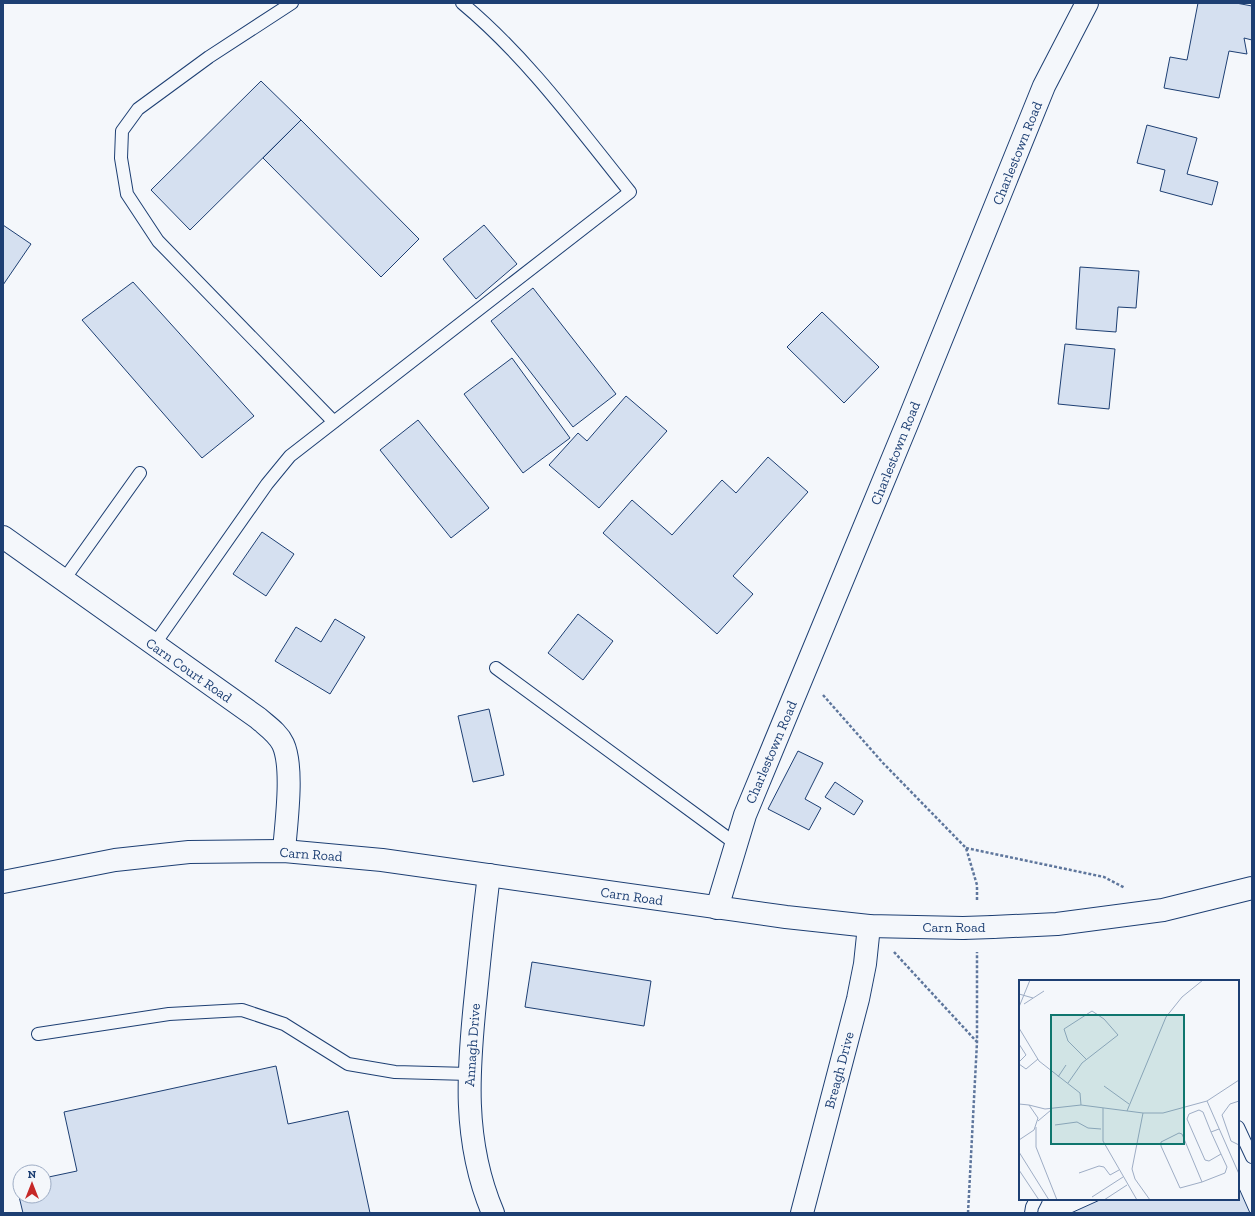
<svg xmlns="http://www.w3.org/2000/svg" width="1255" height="1216" font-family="'Zilla Slab',serif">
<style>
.building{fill:#d5e0f0;stroke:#1d3f73}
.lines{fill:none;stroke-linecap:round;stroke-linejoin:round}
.service-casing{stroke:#1d3f73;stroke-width:14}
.minor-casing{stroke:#1d3f73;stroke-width:24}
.secondary-casing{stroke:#1d3f73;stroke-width:24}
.path{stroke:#5e769c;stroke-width:2.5;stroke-dasharray:3 2;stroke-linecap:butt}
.service{stroke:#f4f7fb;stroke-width:12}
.minor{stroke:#f4f7fb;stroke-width:22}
.secondary{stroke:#f4f7fb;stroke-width:22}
.secondary-bridge-casing{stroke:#1d3f73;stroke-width:24;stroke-linecap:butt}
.secondary-bridge{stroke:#f4f7fb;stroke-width:22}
.labels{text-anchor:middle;stroke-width:3;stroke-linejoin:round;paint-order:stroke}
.street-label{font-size:14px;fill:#1d3f73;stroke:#f4f7fb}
.inset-road{fill:none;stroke:#9eadc5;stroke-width:1}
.view{fill:#0f766e;fill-opacity:0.15;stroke:#0f766e;stroke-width:2}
.inset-edge{fill:none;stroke:#1d3f73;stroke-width:2}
</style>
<rect width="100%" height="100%" fill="#f4f7fb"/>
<!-- building -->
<path class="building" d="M1198 3H1236L1252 6V40L1244 38 1247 54 1229 51 1219 98 1164 88 1170 57 1187 60Z
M261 81 301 120 190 230 151 190Z
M301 120 419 239 381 277 263 158Z
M1147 125 1197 138 1187 174 1218 182 1212 205 1160 191 1165 170 1137 163Z
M3 225 31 244 3 285Z
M484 225 517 264 476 299 443 259Z
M1080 267 1139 271 1136 308 1118 307 1116 332 1076 329Z
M133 282 254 416 202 458 82 320Z
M533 288 616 394 573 427 491 321Z
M822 312 879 367 844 403 787 347Z
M1065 344 1115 349 1109 409 1058 404Z
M512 358 570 438 523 473 464 394Z
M626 396 667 431 599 508 549 465 578 433 587 441Z
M418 420 489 508 451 538 380 450Z
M768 457 808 492 733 576 753 594 717 634 603 533 632 500 672 535 722 480 736 493Z
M262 532 294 554 266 596 233 574Z
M578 614 613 641 583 680 548 653Z
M335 619 365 637 330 694 275 661 296 627 321 642Z
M489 709 504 775 473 782 458 716Z
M798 751 823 763 805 799 821 808 809 830 768 809Z
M835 782 863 801 854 815 825 797Z
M532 962 651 981 644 1026 525 1007Z
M276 1066 288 1124 348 1111 370 1213H23L16 1184 20 1183V1196H44V1178L77 1171 64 1112Z
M1238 1186 1250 1213H1071L1102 1199H1238Z"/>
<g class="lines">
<defs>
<path id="service" d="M292 3 209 57 138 109 122 131 121 158 127 194 158 241 334 422
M63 581 140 473
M154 645 267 484 290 456 630 192C577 126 527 57 462 3
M496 668 736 844
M38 1034 169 1014 242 1010 284 1024 348 1064 395 1072 469 1074
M1238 1127 1252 1157
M1031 1213 1032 1207 1036 1199"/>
<path id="minor" d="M3 537 258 718C267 726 278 733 283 744 294 768 286 824 284 851
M489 875C484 914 480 953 476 993 468 1069 462 1140 493 1213
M717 908 745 815 907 424 1044 86 1087 3
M802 1213 858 999 865 964 869 926"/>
<path id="secondary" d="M3 882 115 860 189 852 284 851 382 860 786 917 869 926 963 928
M993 927 1057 924 1163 910 1252 888"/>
</defs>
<!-- service casing -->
<use href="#service" class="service-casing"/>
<!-- minor casing -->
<use href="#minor" class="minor-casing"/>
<!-- secondary casing -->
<use href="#secondary" class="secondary-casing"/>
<!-- path -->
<path class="path" d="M823 695 883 763 966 848 977 885V901
M966 848 1104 877 1125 888
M894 952 977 1042
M968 1213 977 1042V952"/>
<!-- service -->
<use href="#service" class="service"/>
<!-- minor -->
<use href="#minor" class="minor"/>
<!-- secondary -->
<use href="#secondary" class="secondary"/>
<defs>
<path id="secondary-bridge" d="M963 928 993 927"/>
</defs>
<!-- secondary-bridge casing -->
<use href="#secondary-bridge" class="secondary-bridge-casing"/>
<!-- secondary-bridge -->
<use href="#secondary-bridge" class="secondary-bridge"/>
</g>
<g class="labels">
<!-- street labels -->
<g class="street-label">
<text transform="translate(1017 153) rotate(-68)" y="5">Charlestown Road</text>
<text transform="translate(895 453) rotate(-68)" y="5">Charlestown Road</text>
<text transform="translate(189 670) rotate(35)" y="5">Carn Court Road</text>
<text transform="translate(771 752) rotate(-67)" y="5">Charlestown Road</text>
<text transform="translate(311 854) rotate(4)" y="5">Carn Road</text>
<text transform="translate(632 896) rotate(8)" y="5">Carn Road</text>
<text x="954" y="932">Carn Road</text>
<text transform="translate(472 1045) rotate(-86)" y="5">Annagh Drive</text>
<text transform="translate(839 1070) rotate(-75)" y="5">Breagh Drive</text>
</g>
</g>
<!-- overview -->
<g transform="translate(1019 980)">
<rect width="220" height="220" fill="#f4f7fb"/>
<path class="inset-road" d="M0 14 14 18M5 24 25 11M0 27 11 0M0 48 20 81 61 113 62 125M0 64 7 75 0 82M0 84 7 89 19 79M39 97 47 85M49 103 63 83 99 55 85 39 73 31 45 49 49 61 68 80M85 106 110 124M188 121 220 194M220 121 211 124 203 135 212 161 220 165M0 124 10 125 19 138 15 150 0 160M10 125 26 129 62 125 124 133H144L188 121 220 100M84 128V161L118 220M108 131 147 37 163 17 184 0M124 133 113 189 116 199 131 220M19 141 32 130M36 145 58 142 69 148 82 149M17 147V167L38 220M192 152 202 174 190 181 186 180 168 139 170 134 180 130 184 132 192 152 200 149M0 172 30 220M0 190 20 220M60 193 80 186 85 187 91 195 100 190M183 202 163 154 160 153 142 162V166L161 208 183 202 206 193 208 187 202 174M73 217 104 197M85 220 108 205"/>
<path class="view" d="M32 35H165V164H32Z"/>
<rect width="220" height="220" class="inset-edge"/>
</g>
<!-- border -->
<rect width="1255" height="1216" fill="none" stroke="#1d3f73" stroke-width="8"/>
<!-- north arrow -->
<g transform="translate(32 1184)"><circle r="19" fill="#f4f7fb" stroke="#9eadc5"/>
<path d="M0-3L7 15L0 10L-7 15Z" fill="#c62828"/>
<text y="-6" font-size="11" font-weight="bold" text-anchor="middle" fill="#1d3f73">N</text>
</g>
</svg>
